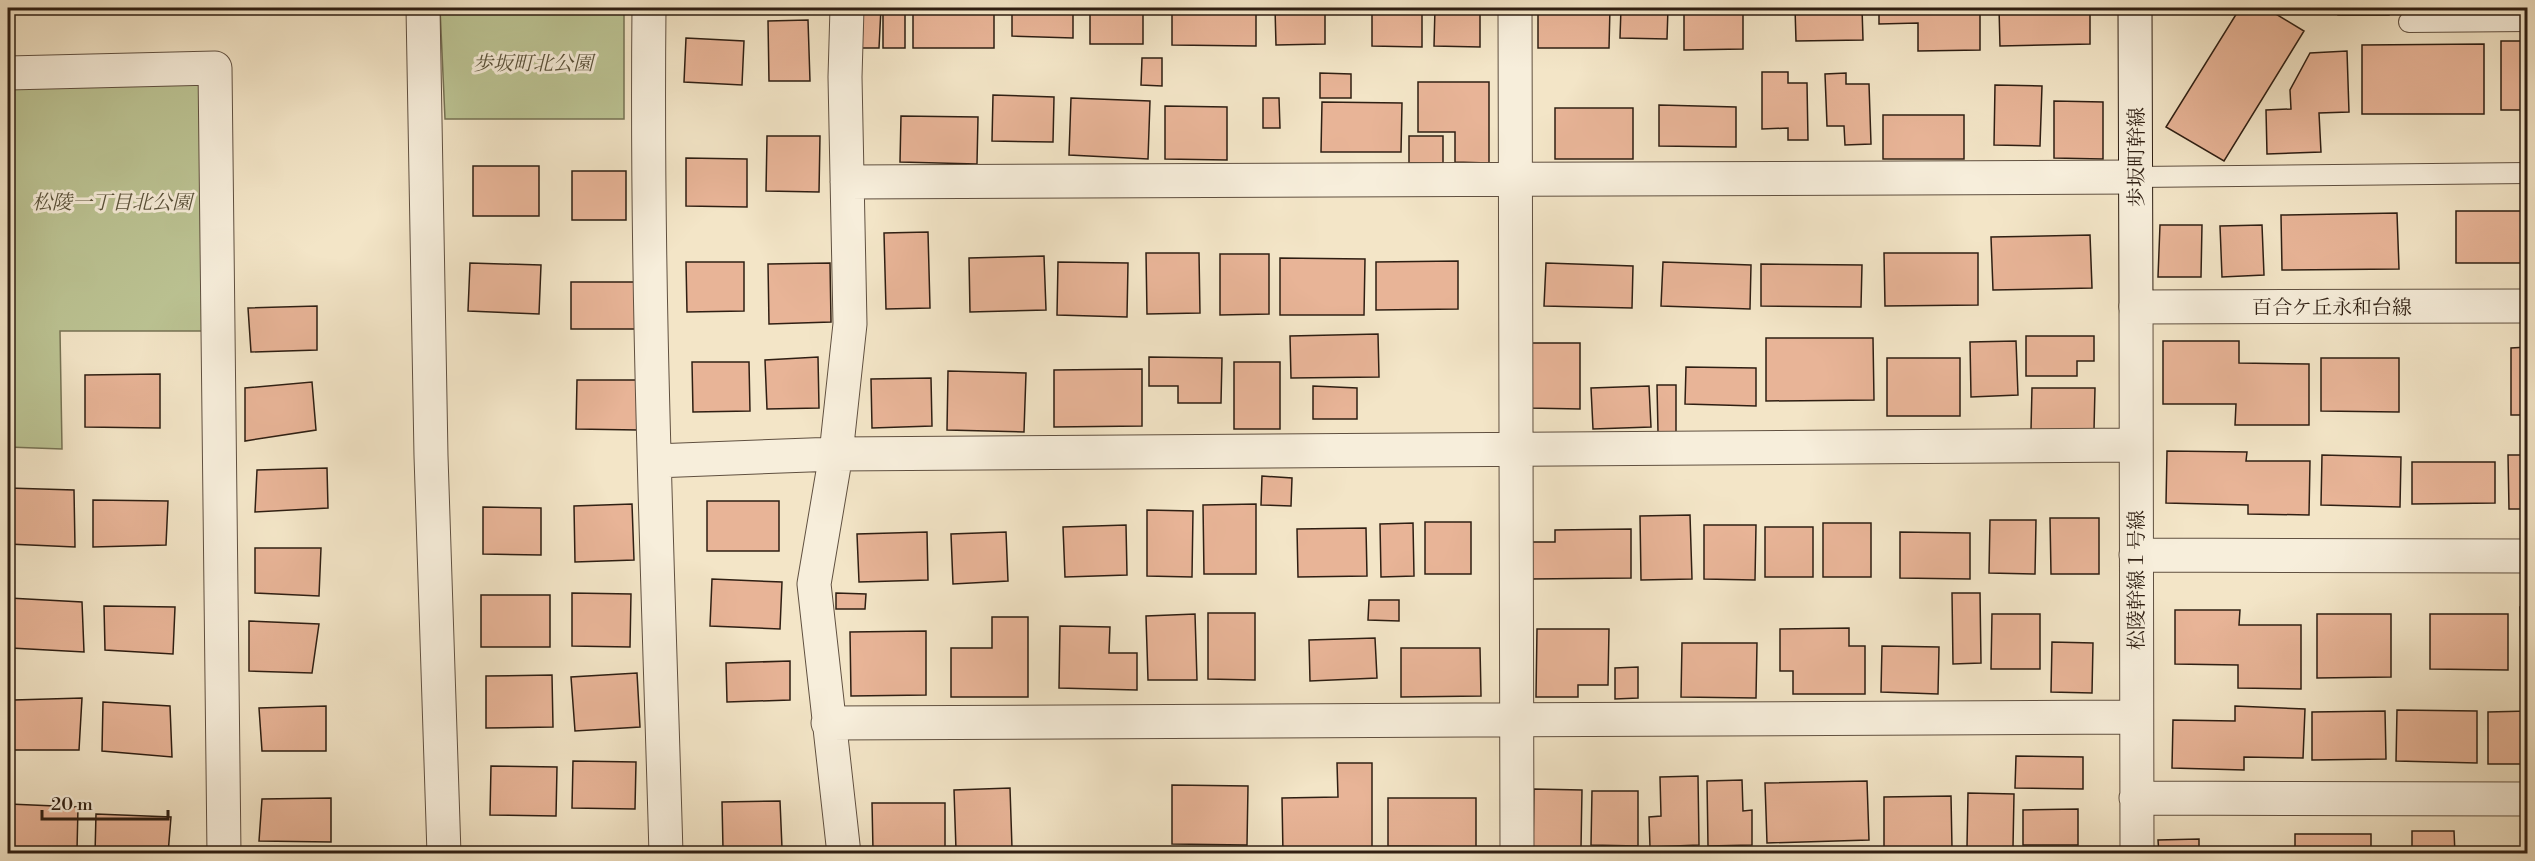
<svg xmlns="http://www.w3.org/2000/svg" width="2535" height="861" font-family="'Libre Bodoni','Noto Serif JP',serif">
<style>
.green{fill:#bcc494;stroke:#767254;stroke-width:1.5}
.building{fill:#e8b497;stroke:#2f1f13;stroke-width:1.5}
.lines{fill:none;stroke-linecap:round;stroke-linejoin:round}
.lane-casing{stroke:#605040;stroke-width:22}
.street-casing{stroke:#605040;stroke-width:35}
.secondary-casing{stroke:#2f1f13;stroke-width:35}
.lane{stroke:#f7eedb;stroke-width:20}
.street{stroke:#f7eedb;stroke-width:33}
.secondary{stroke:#f7eedb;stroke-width:33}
.labels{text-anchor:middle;stroke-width:6;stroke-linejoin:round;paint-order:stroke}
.park-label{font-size:20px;font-style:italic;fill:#59513a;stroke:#f7eedb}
.street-label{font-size:20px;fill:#2f1f13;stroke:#f7eedb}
</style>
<rect width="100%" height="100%" fill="#f3e5c7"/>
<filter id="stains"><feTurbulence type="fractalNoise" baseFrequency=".00333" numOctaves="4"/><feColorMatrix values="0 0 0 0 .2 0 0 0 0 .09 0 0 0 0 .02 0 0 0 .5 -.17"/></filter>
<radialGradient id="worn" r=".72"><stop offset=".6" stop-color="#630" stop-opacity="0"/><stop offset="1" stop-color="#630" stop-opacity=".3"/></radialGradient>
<!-- green -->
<path class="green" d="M440 8H624V119H445Z
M215 68 218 331H60L62 449 8 447V73Z"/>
<!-- building -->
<path class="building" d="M863 8H881L879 48H862Z
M883 8H905V48H883Z
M913 8H994V48H913Z
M1012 8H1073V38L1012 36Z
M1090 8H1143V44H1090Z
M1172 8H1256V46L1172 45Z
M1275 8H1325V44L1276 45Z
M1372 8H1422V47L1372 46Z
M1435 8H1480V47L1434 46Z
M1538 8H1610L1609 48H1538Z
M1621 8H1668L1667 39 1620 38Z
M1684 8H1743V49L1684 50Z
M1795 8H1862L1863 40 1796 41Z
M1879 8H1980V50L1918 51V23L1879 24Z
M1999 8H2090V44L2000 46Z
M2240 8H2266L2304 31 2224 161 2166 127Z
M2338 8H2389V15H2338Z
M808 20 810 81H769L768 21Z
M686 38 744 41 742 85 684 82Z
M2501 41H2528V110H2501Z
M2484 44V114H2362V45Z
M2347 51 2349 112 2319 113 2321 152 2267 154 2266 110 2291 109 2290 90 2310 53Z
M1142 58H1162V86L1141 85Z
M1762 72H1788V83H1807L1808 140H1788V128L1762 129Z
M1320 73 1351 74V98H1320Z
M1846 73V84H1869L1871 144 1845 145 1844 126H1827L1825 74Z
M1418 82H1489V163L1455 162V132H1418Z
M1995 85 2042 86 2040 146 1994 145Z
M993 95 1054 97 1053 142 992 141Z
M1071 98 1150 101 1148 159 1069 155Z
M1263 98H1279L1280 128H1263Z
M2054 101 2103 102V159L2054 158Z
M1322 102 1402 103 1401 152H1321Z
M1659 105 1736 107V147L1659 146Z
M1165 106 1227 107V160L1165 159Z
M1555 108H1633V159H1555Z
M1883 115H1964V159H1883Z
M901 116 978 117 977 164 900 162Z
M767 136H820L819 192 766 191Z
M1409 136H1443V163H1409Z
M686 158 747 159V207L686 206Z
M473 166H539V216H473Z
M572 171H626V220H572Z
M2456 211H2528V263H2456Z
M2397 213 2399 269 2282 270 2281 215Z
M2160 225H2202L2201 277H2158Z
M2262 225 2264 275 2222 277 2220 226Z
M928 232 930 308 886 309 884 233Z
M2090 235 2092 288 1993 290 1991 237Z
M1146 253H1199L1200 313 1147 314Z
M1884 253H1978V305L1885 306Z
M1220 254H1269V314L1220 315Z
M1044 256 1046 310 970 312 969 258Z
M1280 258 1365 259 1364 315H1280Z
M1458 261V309L1376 310V262Z
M686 262H744V311L687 312Z
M1058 262 1128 263 1127 317 1057 315Z
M1663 262 1751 265 1750 309 1661 306Z
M470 263 541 265 539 314 468 311Z
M830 263 831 322 769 324 768 264Z
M1546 263 1633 266 1632 308 1544 306Z
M1761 264 1862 265 1861 307 1761 306Z
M571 282H635V329H571Z
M317 306V350L251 352 248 308Z
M1378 334 1379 377 1291 378 1290 336Z
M2026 336H2094V361H2077V376H2026Z
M1766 338H1873L1874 400 1766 401Z
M2016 341 2018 395 1971 397 1970 342Z
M2163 341H2239V363L2309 364V425H2235L2236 404H2163Z
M1530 343H1580V409L1529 408Z
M2528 347V415H2511V348Z
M818 357 819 408 767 409 765 360Z
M1149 357 1222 358 1221 403H1178V386H1149Z
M1887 358H1960V416H1887Z
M2321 358H2399V412L2321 411Z
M692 362H749L750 411 693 412Z
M1234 362H1280V429H1234Z
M1686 367 1756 368V406L1685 404Z
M1142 369V426L1054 427V370Z
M948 371 1026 373 1024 432 947 430Z
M160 374V428L85 427V375Z
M931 378 932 426 872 428 871 379Z
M577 380H638V430L576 429Z
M312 382 316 430 245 441V388Z
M1657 385H1676V432H1658Z
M1313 386 1357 388V419H1313Z
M1649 386 1651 427 1593 429 1591 388Z
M2032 388H2095L2094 430H2031Z
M2167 451 2247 452 2246 461H2310L2309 515 2248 514V505L2166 503Z
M2322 455 2401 457 2400 507 2321 505Z
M2508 455H2528V509H2509Z
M2412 462H2495V503L2412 504Z
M327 468 328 508 255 512 257 470Z
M1262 476 1292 478 1291 506 1261 505Z
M8 488 74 490 75 547 8 544Z
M93 500 168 501 166 545 93 547Z
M707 501H779V551H707Z
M632 504 634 560 575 562 574 506Z
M1256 504V574H1204L1203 505Z
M483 507 541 508V555L483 554Z
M1147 510 1193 511 1192 577 1147 576Z
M1690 515 1692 579 1641 580 1640 516Z
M2050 518H2099V574H2051Z
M1990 520H2036L2035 574 1989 573Z
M1425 522H1471V574H1425Z
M1413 523 1414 576 1381 577 1380 524Z
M1823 523H1871V577H1823Z
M1126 525 1127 575 1065 577 1063 527Z
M1704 525H1756L1755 580 1704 579Z
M1765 527H1813V577H1765Z
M1366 528 1367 576 1298 577 1297 529Z
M1631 529V578L1530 579V542H1555V530Z
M927 532 928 580 859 582 857 534Z
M1006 532 1008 581 953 584 951 534Z
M1900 532 1970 533V579L1900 578Z
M255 548H321L319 596 255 593Z
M712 579 782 582 780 629 710 626Z
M572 593 631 594 630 647 572 646Z
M836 593 866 594 865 609H836Z
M1952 593H1980L1981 663 1953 664Z
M481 595H550V647H481Z
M9 598 82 602 84 652 11 648Z
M1369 600H1399V621L1368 620Z
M104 606 175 607 173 654 105 650Z
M2520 607H2528V663H2521Z
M2175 610H2240L2239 625H2301V689L2238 688V665L2175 664Z
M1208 613H1255V680L1208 679Z
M1195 614 1197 680H1148L1146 616Z
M1992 614H2040V669H1991Z
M2317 614H2391V677L2317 678Z
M2430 614H2508V670L2430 669Z
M992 617H1028V697H951V648H992Z
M249 621 319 624 312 673 249 671Z
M1060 626 1110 627 1109 653H1137V690L1059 688Z
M1849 628V646H1865V694H1793V671H1780V629Z
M1537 629H1609L1608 685H1578V697H1536Z
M926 631V695L851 696 850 632Z
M1375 638 1377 678 1310 681 1309 640Z
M2052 642 2093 643 2092 693 2051 692Z
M1682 643H1757L1756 698 1681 697Z
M1882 646 1939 647 1938 694 1881 692Z
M1401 648H1480L1481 696 1401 697Z
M790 661V700L727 702 726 663Z
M1638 667V698L1615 699V668Z
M637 673 640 727 575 731 571 677Z
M552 675 553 727 486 728V676Z
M82 698 79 750H14V700Z
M103 702 170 706 172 757 102 751Z
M326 706V751H262L259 708Z
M2235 706 2305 709 2303 758 2244 757V770L2172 768 2173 720 2235 721Z
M2397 710 2477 711V763L2396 761Z
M2385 711 2386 759 2312 760V712Z
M2528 711V764H2488V712Z
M2016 756 2083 757V789L2015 788Z
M573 761 636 762 635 809 572 808Z
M1337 763H1372V854H1283L1282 798 1338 797Z
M491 766 557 767 556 816 490 815Z
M1698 776 1699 845 1650 847 1649 817 1661 816 1660 777Z
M1742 780 1743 811 1752 810V845L1708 846 1707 781Z
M1867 781 1869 840 1767 843 1765 783Z
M1172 785 1248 786 1247 845 1172 844Z
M1010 788 1012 848 956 850 954 790Z
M1534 789 1582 790 1581 848H1533Z
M1592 791H1638V846L1591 845Z
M1968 793 2014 794 2013 847H1967Z
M1951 796 1952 848H1884V797Z
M331 798V842L259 841 262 799Z
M1388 798H1476V847L1388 846Z
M780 801 782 848 723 849 722 802Z
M872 803H945V849L873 850Z
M9 804 78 807 77 850 9 848Z
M2078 809V845H2023V810Z
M96 814 171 817 168 854H95Z
M2412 831H2454L2455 854H2412Z
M2295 834H2371V854H2251V850H2295Z
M2199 839V851H2239V854H2159L2158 840Z"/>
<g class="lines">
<defs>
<path id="lane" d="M2409 22 2528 21
M2136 177 2528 173"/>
<path id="street" d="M423 8 431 456 444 854
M649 8C646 289 658 572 666 854
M1515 8 1517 854
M8 73 215 68 224 854
M847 182 2136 177
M655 461 836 454 2136 445
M2136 555 2528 556
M828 723 2136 717
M2136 798 2528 799
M844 854 814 584 836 454 850 324 845 77 847 8
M2137 854 2136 307 2528 306"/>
<path id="secondary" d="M2135 8 2136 307"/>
</defs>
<!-- lane casing -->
<use href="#lane" class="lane-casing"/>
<!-- street casing -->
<use href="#street" class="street-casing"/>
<!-- secondary casing -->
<use href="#secondary" class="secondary-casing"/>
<!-- lane -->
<use href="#lane" class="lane"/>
<!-- street -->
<use href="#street" class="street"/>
<!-- secondary -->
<use href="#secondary" class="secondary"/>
</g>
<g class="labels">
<!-- park labels -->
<g class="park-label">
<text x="533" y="70">歩坂町北公園</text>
<text x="112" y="209">松陵一丁目北公園</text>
</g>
<!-- street labels -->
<g class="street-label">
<text transform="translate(2136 157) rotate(-90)" y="7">歩坂町幹線</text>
<text x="2332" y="314">百合ケ丘永和台線</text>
<text transform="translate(2136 580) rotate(-90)" y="7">松陵幹線１号線</text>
</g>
</g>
<!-- margin -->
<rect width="2535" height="861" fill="none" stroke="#f3e5c7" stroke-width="30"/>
<rect x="9" y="9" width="2517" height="843" fill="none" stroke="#2f1f13" stroke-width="3"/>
<rect x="15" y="15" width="2505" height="831" fill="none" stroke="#2f1f13" stroke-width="1.5"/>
<!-- scale -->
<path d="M42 810v9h126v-9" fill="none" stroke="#2f1f13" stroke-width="3"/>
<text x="51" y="810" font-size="18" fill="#2f1f13" stroke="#f7eedb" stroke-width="4.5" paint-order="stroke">20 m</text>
<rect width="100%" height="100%" filter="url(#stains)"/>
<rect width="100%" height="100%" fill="url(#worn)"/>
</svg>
